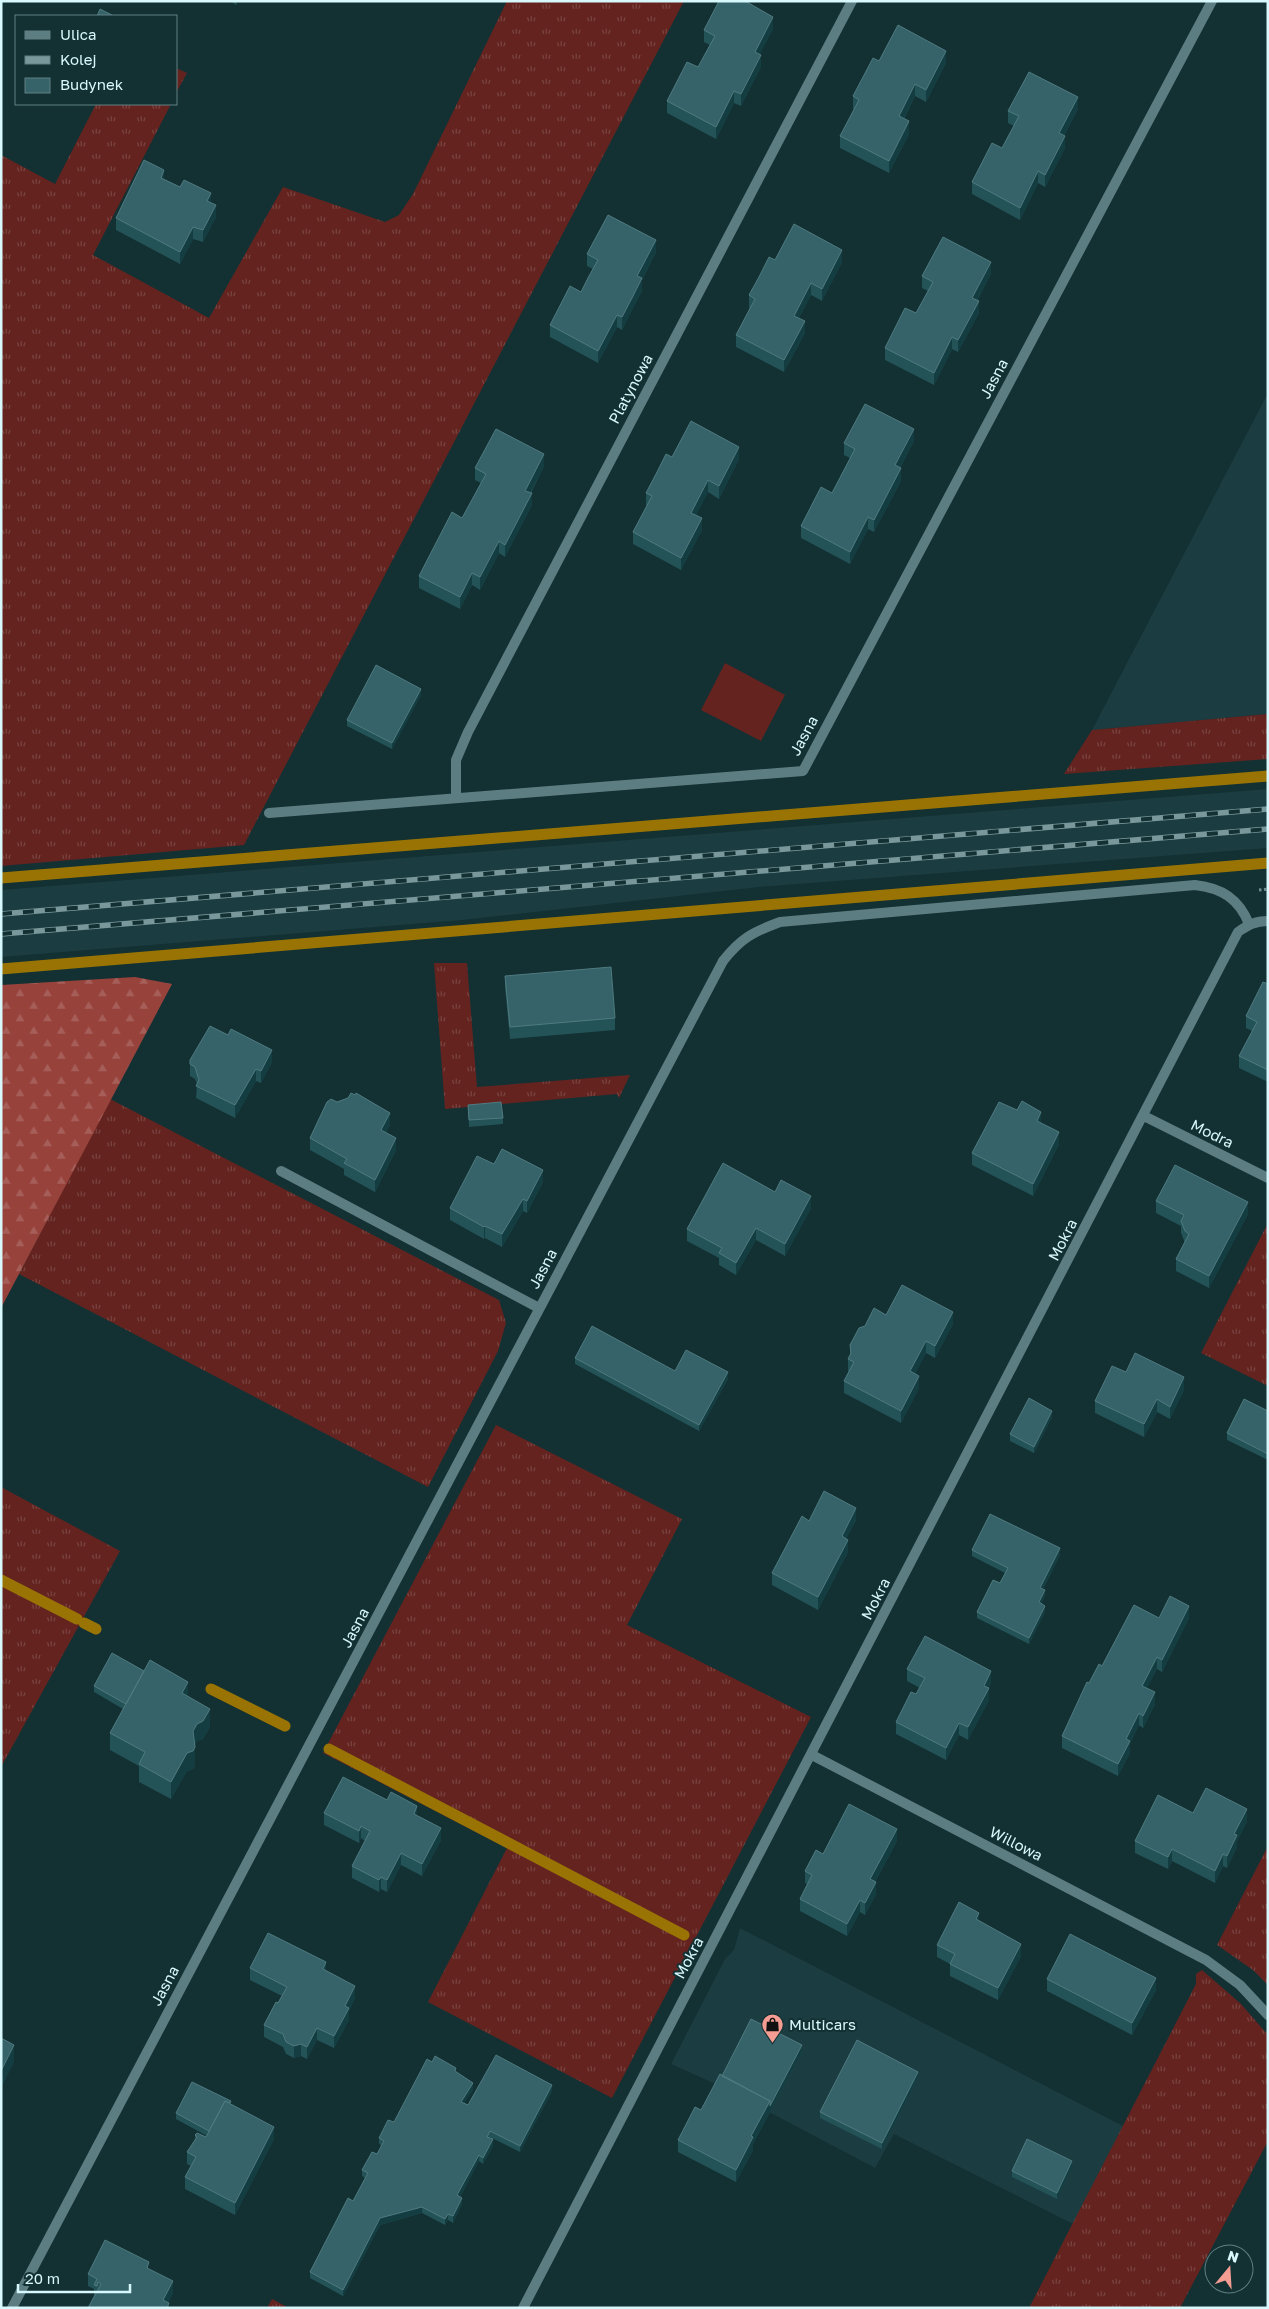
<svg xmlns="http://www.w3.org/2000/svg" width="1269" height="2309" font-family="'Golos Text',sans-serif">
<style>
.built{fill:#1b3c40}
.grass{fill:url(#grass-tufts)}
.forest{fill:url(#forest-firs)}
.garden{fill:#64231f}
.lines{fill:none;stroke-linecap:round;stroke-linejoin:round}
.stream{stroke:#997404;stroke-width:11}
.path{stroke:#6f8e92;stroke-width:3;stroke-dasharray:2.5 2.5;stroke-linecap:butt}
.service{stroke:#5c7d82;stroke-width:10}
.minor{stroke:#5c7d82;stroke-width:10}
.rail-casing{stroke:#79989b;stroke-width:5.5}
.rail{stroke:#133033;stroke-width:4;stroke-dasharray:11;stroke-linecap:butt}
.wall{fill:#235257}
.shaded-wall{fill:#143d41}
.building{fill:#366369;stroke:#4f7b80}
.labels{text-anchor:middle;stroke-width:4;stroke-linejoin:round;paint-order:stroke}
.street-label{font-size:15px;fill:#d7f8fc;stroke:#133033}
.poi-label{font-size:15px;fill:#d7f8fc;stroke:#133033;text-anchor:start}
</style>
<defs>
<pattern id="grass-tufts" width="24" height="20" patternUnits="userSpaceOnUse" patternTransform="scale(1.25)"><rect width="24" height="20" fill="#64231f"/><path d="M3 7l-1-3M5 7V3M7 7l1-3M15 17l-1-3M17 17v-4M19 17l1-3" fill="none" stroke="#794440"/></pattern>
<pattern id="forest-firs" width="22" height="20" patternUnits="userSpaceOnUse" patternTransform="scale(1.25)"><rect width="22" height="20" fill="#98423c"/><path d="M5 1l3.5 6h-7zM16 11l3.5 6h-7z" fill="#a65e59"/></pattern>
</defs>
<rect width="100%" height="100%" fill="#133033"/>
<!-- built -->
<path class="built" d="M1268 393V714L1092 730Z
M1268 789V848L759 887 462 920 1 957V890Z
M740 1928 1123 2126 1073 2224 894 2134 875 2168 720 2086 671 2064 725 1959 734 1950Z"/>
<!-- grass -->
<path class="grass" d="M507 1H684L244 845 1 866V155L55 184 96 104H171L93 255 209 318 283 187 385 222 399 215 413 194Z
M176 68 187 73 176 93Z
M1268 714V759L1064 774 1092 730Z
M434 963H467L477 1087 630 1075 619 1098 617 1094 445 1109Z
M110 1099 499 1300 506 1323 498 1351 428 1487 19 1274Z
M1268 1223V1386L1201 1353Z
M496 1425 682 1519 627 1625 811 1717 612 2098 428 2002 507 1848 323 1753Z
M1 1487 120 1551 1 1767Z
M1268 1846V1985L1253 1970 1217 1945Z
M1202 1970 1241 2004 1268 2035V2141L1180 2308H1029L1196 1984V1974Z
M272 2299 289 2308H267Z"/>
<!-- forest -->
<path class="forest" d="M135 977 172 984 1 1308V985Z"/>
<!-- garden -->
<path class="garden" d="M725 663 785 695 761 741 701 710Z"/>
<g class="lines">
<!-- stream -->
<path class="stream" d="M1 878 1268 776
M1 969 1268 863
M1 1580 77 1619
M84 1623 96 1629
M211 1689 285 1726
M329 1749 684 1935"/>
<!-- path -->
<path class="path" d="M1259 890 1268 889"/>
<!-- service -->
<path class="service" d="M723 961C741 938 753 932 780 922L1195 885C1222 888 1239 899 1249 924
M281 1171 539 1308"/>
<!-- minor -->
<path class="minor" d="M456 797V760L468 732 852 1
M269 813 803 771 1212 1
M1144 1116 1268 1178
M812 1755 1206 1960 1240 1985 1268 2015
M12 2308 723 961
M523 2308 1238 932C1248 925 1255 921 1268 921"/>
<defs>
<path id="rail" d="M1 914 1268 809
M1 934 1268 829"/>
</defs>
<!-- rail casing -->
<use href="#rail" class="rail-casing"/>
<!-- rail -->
<use href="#rail" class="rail"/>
</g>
<!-- wall -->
<path class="wall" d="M230 1H238L236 5Z
M773 29 759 55 761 67 741 106 734 103 716 139 667 113V101L698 67 710 45 704 42V30Z
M879 61 946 63 926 102 915 96 904 119 909 134 889 173 840 148V136L854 109H853V96Z
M1078 109 1064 136 1065 148 1045 187 1038 183 1020 220 972 194V182L1002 148 1014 126 1008 123V111Z
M164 179 211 203 216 217 203 242 193 239 180 264 116 230V218Z
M656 252 642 280V291L632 310 622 330 617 327 598 363 550 337V325L581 292 593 269 587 266V254Z
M775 260 842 262 822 301 811 295 799 318 805 333 784 372 736 347V335L750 308H749V295Z
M991 274 977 301 979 313 958 352 952 349 934 385 885 360V348L916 313 928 291 922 288V276Z
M914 441 900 468 901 481 874 532 868 529 850 564 801 538V526L832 493 850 458 844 455V443Z
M672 457 739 459 719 499 708 492 696 515 702 530 681 570 633 544V532L647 506 646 505V493Z
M544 466 531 493 532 505 505 557 499 553 480 590 472 585 460 609 419 588V576L462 518 481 483 475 480V468Z
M421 695 392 749 347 726V720Z
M505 976 615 1018V1030L510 1039 505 988Z
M1268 984V1082L1239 1068V1056L1252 1031 1246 1028V1016Z
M190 1060 272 1062 261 1083 256 1081 235 1118 196 1098 197 1084 195 1079 190 1076Z
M468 1105 503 1118V1124L469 1127Z
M1041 1123 1059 1144 1033 1196 972 1165V1153Z
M390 1125 386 1133 396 1150 375 1192 344 1175V1169L310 1150V1138Z
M543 1182 527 1213 523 1211 502 1247 485 1238 484 1239 450 1220V1208Z
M775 1192 811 1208 785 1256 756 1240 736 1275 719 1265V1258L687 1241V1229Z
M1156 1201 1248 1214 1209 1288 1176 1271V1259L1185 1243 1181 1233V1226L1156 1213Z
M886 1315 953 1324 935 1358 926 1353 915 1374 919 1388 901 1423 844 1393V1381L849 1371H848V1359L850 1356V1345L865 1326Z
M575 1358 675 1371 728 1379 699 1431 575 1364Z
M1126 1372 1184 1390 1170 1419 1157 1412 1144 1437 1095 1413V1401Z
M1268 1411V1460L1227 1440V1433Z
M1052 1417 1034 1453 1010 1441V1434Z
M856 1520 846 1539 848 1552 818 1610 772 1585V1573L809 1521Z
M972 1550 1060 1555 1043 1589 1045 1596 1041 1604 1045 1612 1029 1644 977 1618V1612L1000 1583 1005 1573 972 1556Z
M1159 1618H1189L1162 1672 1157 1669 1147 1688 1155 1704 1143 1728 1139 1725 1130 1743V1753L1118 1776 1062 1748V1736L1089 1683 1102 1666Z
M907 1669 991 1683 989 1688V1700L968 1740 959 1735 946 1760 896 1734V1722L916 1694 920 1688 907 1681Z
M94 1686 188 1697 210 1727 203 1739 197 1741 195 1745V1765L193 1769 187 1771 171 1799 139 1782V1766L110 1750V1733L123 1709 94 1692Z
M324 1813 417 1816 441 1840 422 1876 401 1865 387 1892 381 1889 379 1892 352 1878V1866L365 1841 361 1838 359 1843 324 1825Z
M1193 1813 1247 1821 1237 1841V1847L1227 1868 1223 1866 1215 1883 1172 1861 1168 1869 1135 1853V1841Z
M897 1841 875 1882 876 1894 865 1915 860 1912 847 1936 800 1911V1899L807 1884 805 1883V1871L823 1854Z
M937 1945 1021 1956 998 2000 950 1976V1964L937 1957Z
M250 1968 326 1971 355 1998 349 2011V2020L334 2048 317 2040 307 2059 301 2056 294 2058 286 2054 283 2047 264 2037V2025L282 1996 250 1980Z
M1047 1979 1156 1990 1132 2035 1047 1991Z
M802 2052 753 2144V2150L736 2182 678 2152V2140L701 2110 722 2076Z
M432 2062 456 2072 473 2090 464 2103 468 2105 552 2091 520 2152 490 2137 493 2146 483 2164 479 2161 460 2197 462 2204 453 2223 448 2220 445 2225 422 2213 380 2225 343 2296 310 2278V2272L353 2201 365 2178 362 2176V2170L377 2154 382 2146 379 2144V2138L394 2122Z
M918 2078 882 2149 820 2118V2112Z
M231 2104 274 2139 235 2215 185 2189V2177L191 2166 187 2164V2152L195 2140V2135L206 2137 207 2136 176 2119V2113Z
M1072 2167 1057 2199 1012 2177V2171Z
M149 2269 173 2293 168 2303 169 2308 94 2296V2289L88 2286V2274Z"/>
<!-- shaded-wall -->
<path class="shaded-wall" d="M773 17V29L755 64V52Z
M946 51V63L926 102V90Z
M761 55V67L741 106V94Z
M915 84V96L899 128V116Z
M734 91V103L716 139V127Z
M1078 97V109L1059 145V133Z
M909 121V134L889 173V161Z
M1065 136V148L1045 187V175Z
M164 170V182L161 178Z
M1038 171V183L1020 220V208Z
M211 193V205L207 201Z
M216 205V217L203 242V230Z
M193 227V239L180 264V252Z
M656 240V252L642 280V291L622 330V317L637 276Z
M842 250V262L822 301V289Z
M991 262V274L972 310V298Z
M811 283V295L794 328V316Z
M979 301V313L958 352V340Z
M617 315V327L598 363V351Z
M805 321V333L784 372V360Z
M952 337V349L934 385V373Z
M914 429V441L895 477V465Z
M739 447V459L719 499V486Z
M544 454V466L525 503V491Z
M901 468V481L874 532V520Z
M708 480V492L691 525V513Z
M532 493V505L505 557V545Z
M868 517V529L850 564V552Z
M702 518V530L681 570V558Z
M499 541V553L480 590V577Z
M472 573V585L460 609V597Z
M421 689V695L392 749V743Z
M272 1050V1062L261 1083V1071Z
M256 1069V1081L235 1118V1105Z
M1041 1112V1124L1037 1121Z
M390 1113V1125L381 1142V1130Z
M1059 1132V1144L1033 1196V1184Z
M396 1138V1150L375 1192V1180Z
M543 1170V1182L527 1213V1201Z
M811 1196V1208L785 1256V1244Z
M523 1199V1211L502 1247V1234Z
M1248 1202V1214L1209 1288V1276Z
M485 1226V1238L484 1239V1227Z
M756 1228V1240L736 1275V1263Z
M953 1312V1324L935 1358V1346Z
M926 1341V1353L910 1384V1371Z
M728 1372V1379L699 1431V1425Z
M919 1376V1388L901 1423V1411Z
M1184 1377V1390L1170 1419V1407Z
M1157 1399V1412L1144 1437V1424Z
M1052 1411V1417L1034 1453V1447Z
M856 1508V1520L842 1548V1536Z
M848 1540V1552L818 1610V1597Z
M1060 1548V1555L1040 1594V1588Z
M1045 1590V1596L1039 1609V1602Z
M1045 1606V1612L1029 1644V1638Z
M1189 1606V1618L1162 1672V1660Z
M1157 1657V1669L1142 1698V1686Z
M991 1671V1683L989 1688V1700L968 1740V1727L984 1686Z
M188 1682V1699L182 1693Z
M1155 1692V1704L1143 1728V1716Z
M210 1709V1727L203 1739 197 1741 193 1749V1731L197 1724Z
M1139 1713V1725L1130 1743V1753L1118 1776V1764L1126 1739Z
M959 1723V1735L946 1760V1748Z
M195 1747V1765L193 1769 187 1771 171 1799V1782L187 1753Z
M417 1806V1818L414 1814Z
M1247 1809V1821L1237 1841V1847L1227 1868V1856L1234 1834Z
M361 1826V1838L359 1843V1831Z
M441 1828V1840L422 1876V1864Z
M897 1829V1841L870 1891V1879Z
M1172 1849V1861L1168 1869V1857Z
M401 1853V1865L387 1892V1880Z
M1223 1854V1866L1215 1883V1871Z
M381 1877V1889L379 1892V1880Z
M876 1882V1894L865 1915V1903Z
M860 1900V1912L847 1936V1924Z
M979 1913V1925L976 1919Z
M1021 1944V1956L998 2000V1988Z
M326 1962V1975L323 1969Z
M1156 1978V1990L1132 2035V2023Z
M355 1986V1998L349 2011V2020L334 2048V2036L345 2006Z
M317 2028V2040L307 2059V2047Z
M301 2044V2056L294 2058V2046Z
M14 2045V2062L1 2089V2071Z
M802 2045V2052L753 2144V2150L736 2182V2170L751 2136 770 2101Z
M918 2072V2078L882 2149V2143Z
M473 2083V2090L461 2108V2102Z
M552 2085V2091L520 2152V2146Z
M274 2127V2139L235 2215V2203Z
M493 2139V2146L483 2164V2158Z
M479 2155V2161L457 2202V2195Z
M1072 2161V2167L1057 2199V2193Z
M462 2198V2204L453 2223V2216Z
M422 2207V2213L380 2225 343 2296V2290L380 2218Z
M448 2214V2220L445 2225V2219Z
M173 2281V2293L166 2308 163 2300Z"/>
<!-- building -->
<path class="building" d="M719 1H745L773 17 755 52 761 55 741 94 734 91 716 127 667 101 687 62 698 67 715 36 704 30Z
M100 9 114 16H97Z
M898 25 946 51 926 90 915 84 899 116 909 121 889 161 840 136 859 100 853 96 873 58 879 61Z
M1029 72 1078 97 1059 133 1065 136 1045 175 1038 171 1020 208 972 182 992 143 1002 148 1019 116 1008 111Z
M144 160 164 170 161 178 180 187 184 180 211 193 207 201 216 205 203 230 193 227 180 252 116 218Z
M608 215 656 240 637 276 642 278 632 298 622 317 617 315 598 351 550 325 570 286 581 292 589 276 598 260 587 254Z
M794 224 842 250 822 289 811 283 794 316 805 321 784 360 736 335 755 299 749 295 759 277 769 257 775 260Z
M943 237 991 262 972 298 979 301 958 340 952 337 934 373 885 348 905 308 916 313 933 282 922 276Z
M865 404 914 429 895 465 901 468 874 520 868 517 850 552 801 526 821 487 832 493 855 449 844 443Z
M691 421 739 447 719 486 708 480 691 513 702 518 681 558 633 532 652 496 646 493 656 474 666 454 672 457Z
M496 429 544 454 525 491 532 493 505 545 499 541 480 577 472 573 460 597 419 576 452 512 462 518 486 474 475 468Z
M376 665 421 689 392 743 347 720Z
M611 967 615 1018 510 1027 505 976Z
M1263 982 1268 984V1070L1239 1056 1257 1022 1246 1016Z
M210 1026 228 1035 231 1029 272 1050 261 1071 256 1069 235 1105 196 1086 199 1080 195 1067 190 1064V1060Z
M351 1093 355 1095 356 1093 390 1113 381 1130 396 1138 375 1180 344 1163 347 1159 310 1138 327 1102 331 1099 337 1102 348 1098Z
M1022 1101 1041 1112 1037 1121 1059 1132 1033 1184 972 1153 999 1102 1017 1110Z
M501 1102 503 1118 469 1120 468 1105Z
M502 1149 543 1170 527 1201 523 1199 502 1234 485 1226 484 1227 450 1208 477 1156 494 1164Z
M723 1163 775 1192 781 1180 811 1196 785 1244 756 1228 736 1263 719 1253 722 1248 687 1229Z
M1175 1165 1248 1202 1209 1276 1176 1259 1189 1234 1185 1231 1181 1221 1184 1215 1156 1201Z
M902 1285 953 1312 935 1346 926 1341 910 1371 919 1376 901 1411 844 1381 854 1362 848 1359 851 1353 850 1345 859 1328 865 1326 874 1308 886 1315Z
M592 1326 675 1371 686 1350 728 1372 699 1425 575 1358Z
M1135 1353 1184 1377 1170 1407 1157 1399 1144 1424 1095 1401 1112 1366 1126 1372Z
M1029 1398 1052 1411 1034 1447 1010 1434Z
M1244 1399 1268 1411V1454L1227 1433Z
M824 1491 856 1508 842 1536 848 1540 818 1597 772 1573 802 1516 809 1521Z
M990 1514 1060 1548 1040 1588 1045 1590 1039 1602 1045 1606 1029 1638 977 1612 993 1580 1000 1583 1008 1568 972 1550Z
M1170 1596 1189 1606 1162 1660 1157 1657 1142 1686 1155 1692 1143 1716 1139 1713 1126 1739 1130 1741 1118 1764 1062 1736 1087 1682 1089 1683 1099 1664 1102 1666 1134 1605 1159 1618Z
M925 1636 991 1671 984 1686 989 1688 968 1727 959 1723 946 1748 896 1722 911 1692 916 1694 925 1678 907 1669Z
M112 1653 144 1671 126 1704 94 1686Z
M150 1660 188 1682 182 1693 210 1709 203 1721 197 1724 193 1731 195 1747 193 1751 187 1753 171 1782 139 1764 145 1752 110 1733Z
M343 1777 387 1800 391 1792 417 1806 414 1814 441 1828 422 1864 401 1853 387 1880 381 1877 379 1880 352 1866 370 1831 361 1826 359 1831 324 1813Z
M1206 1788 1247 1809 1234 1834 1237 1835 1227 1856 1223 1854 1215 1871 1172 1849 1168 1857 1135 1841 1158 1795 1193 1813Z
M849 1804 897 1829 870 1879 876 1882 865 1903 860 1900 847 1924 800 1899 812 1875 805 1871 816 1850 823 1854Z
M959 1902 979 1913 976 1919 1021 1944 998 1988 950 1964 955 1954 937 1945Z
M268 1933 326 1962 323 1969 355 1986 345 2006 349 2008 334 2036 317 2028 307 2047 301 2044 294 2046 286 2042 283 2034 264 2025 276 2002 278 2003 287 1987 250 1968Z
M1070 1934 1156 1978 1132 2023 1047 1979Z
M751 2019 802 2045 770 2106V2101L722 2076Z
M1 2038 14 2045 1 2071Z
M857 2040 918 2072 882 2143 820 2112Z
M496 2055 552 2085 520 2146 490 2131 487 2137 493 2139 483 2158 479 2155 457 2195 462 2198 453 2216 448 2214 445 2219 422 2207 380 2218 343 2290 310 2272 348 2198 353 2201 368 2173 362 2170 372 2152 377 2154 384 2141 379 2138 388 2120 394 2122 427 2059 432 2062 435 2056 456 2068 455 2071 473 2083 461 2102 468 2105Z
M720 2074 770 2101 751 2136 753 2137 736 2170 678 2140 695 2107 701 2110Z
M192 2082 231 2101 230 2103 225 2101 209 2131 176 2113Z
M225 2101 274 2127 235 2203 185 2177 196 2157 187 2152 197 2137 195 2135 197 2133 206 2137Z
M1027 2139 1072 2161 1057 2193 1012 2171Z
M105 2240 149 2262 147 2268 173 2281 163 2300 169 2303 167 2308H88L101 2284 98 2282 97 2286 94 2285 97 2279 88 2274Z"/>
<!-- icons -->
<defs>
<symbol id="shop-pin" viewBox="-11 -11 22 30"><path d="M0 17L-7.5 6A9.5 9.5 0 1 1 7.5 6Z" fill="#f59c93" stroke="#133033"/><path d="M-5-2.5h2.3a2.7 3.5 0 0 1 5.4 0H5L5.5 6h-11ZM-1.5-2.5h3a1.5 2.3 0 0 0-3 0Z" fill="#111"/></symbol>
</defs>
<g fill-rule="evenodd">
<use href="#shop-pin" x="760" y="2012" width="25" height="34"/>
</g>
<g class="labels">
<!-- street labels -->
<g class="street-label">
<text transform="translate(994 379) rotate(-62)" y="5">Jasna</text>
<text transform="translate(631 389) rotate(-62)" y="5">Platynowa</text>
<text transform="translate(804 736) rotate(-62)" y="5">Jasna</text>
<text transform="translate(1212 1134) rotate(26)" y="5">Modra</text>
<text transform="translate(1063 1240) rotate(-63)" y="5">Mokra</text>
<text transform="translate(543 1269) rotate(-62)" y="5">Jasna</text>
<text transform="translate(876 1599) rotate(-63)" y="5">Mokra</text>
<text transform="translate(355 1628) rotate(-62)" y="5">Jasna</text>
<text transform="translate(1016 1844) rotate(27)" y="5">Willowa</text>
<text transform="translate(689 1958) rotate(-62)" y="5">Mokra</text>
<text transform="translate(165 1986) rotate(-62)" y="5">Jasna</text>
</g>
<!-- poi labels -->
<g class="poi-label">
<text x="789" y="2030">Multicars</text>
</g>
</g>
<!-- border -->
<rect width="1269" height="2309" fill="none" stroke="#d7f8fc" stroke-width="5"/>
<!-- legend -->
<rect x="15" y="15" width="162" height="90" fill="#133033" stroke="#618083"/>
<rect x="25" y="31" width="25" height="8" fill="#5c7d82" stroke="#618083"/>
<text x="60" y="40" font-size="15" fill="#d7f8fc">Ulica</text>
<rect x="25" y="56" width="25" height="8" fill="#79989b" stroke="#618083"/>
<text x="60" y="65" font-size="15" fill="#d7f8fc">Kolej</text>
<rect x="25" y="78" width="25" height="15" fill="#366369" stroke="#618083"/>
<text x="60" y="90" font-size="15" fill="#d7f8fc">Budynek</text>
<!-- north arrow -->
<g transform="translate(1229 2269) rotate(18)"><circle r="24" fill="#133033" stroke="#618083"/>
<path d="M0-4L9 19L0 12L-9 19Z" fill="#f59c93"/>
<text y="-8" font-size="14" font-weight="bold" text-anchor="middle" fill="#d7f8fc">N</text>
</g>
<!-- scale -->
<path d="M18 2284v8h112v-8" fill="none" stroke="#d7f8fc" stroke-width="2.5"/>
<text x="25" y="2284" font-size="15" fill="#d7f8fc" stroke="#133033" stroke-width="4" paint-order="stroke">20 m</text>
</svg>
